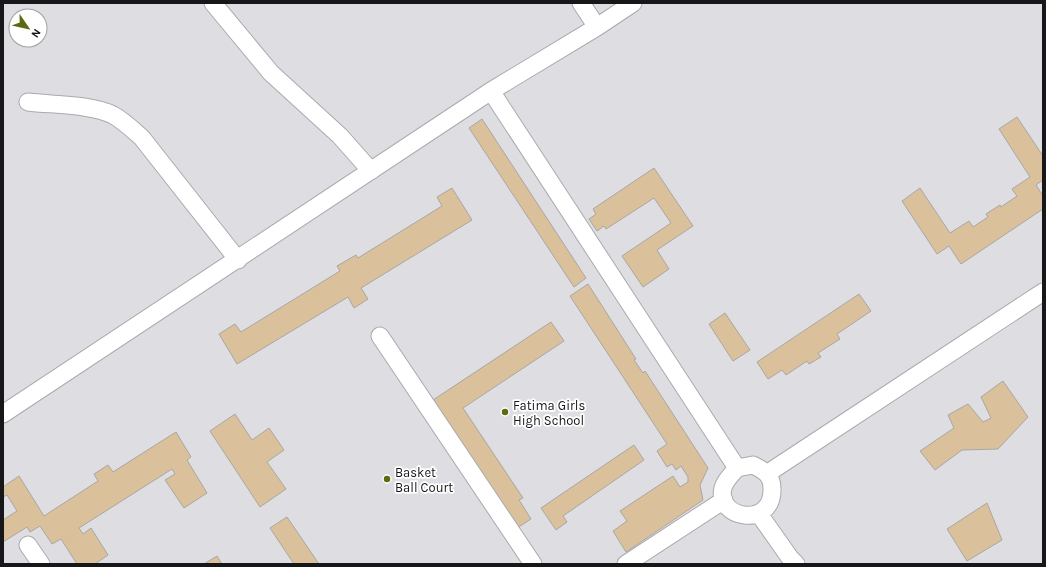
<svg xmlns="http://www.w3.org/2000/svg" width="1046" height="567" font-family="Karla,sans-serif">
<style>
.building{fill:#dac19b;stroke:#a9a6a2}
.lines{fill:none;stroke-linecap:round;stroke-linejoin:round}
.minor-casing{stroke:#aaaaae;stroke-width:19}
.minor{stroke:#fff;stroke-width:17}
.poi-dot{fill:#5e6a11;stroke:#fff;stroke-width:1.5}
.labels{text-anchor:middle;stroke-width:3.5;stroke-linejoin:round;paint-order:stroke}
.poi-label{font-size:13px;fill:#171719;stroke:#fff;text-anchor:start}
</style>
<rect width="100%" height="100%" fill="#dddde2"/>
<!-- building -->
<path class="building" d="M1017 117 1043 156V180L1036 185 1043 196V209L961 264 949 246 937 254 902 201 920 188 950 233 969 221 973 227 988 217 986 214 1000 205 1001 207 1017 196 1012 189 1030 177 999 129Z
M482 119 586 278 574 287 469 128Z
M654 168 693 226 657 250 669 269 643 287 622 256 671 223 654 198 606 229 604 226 597 231 589 219 596 214 593 209Z
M452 188 472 220 361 288 368 299 354 308 348 297 237 364 219 334 235 324 241 332 340 271 337 266 356 255 358 258 442 206 437 197Z
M588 284 636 359 634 360 643 373 645 371 708 468 700 485 703 500 626 552 613 531 627 521 620 511 673 476 680 487 688 482V477L681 466 676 470 672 464 667 467 657 451 667 444 570 296Z
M859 294 871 311 837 334 840 339 818 353 821 357 809 364 807 361 786 375 782 370 768 379 757 362Z
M725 313 750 350 733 361 709 324Z
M551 322 564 341 463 408 523 498 519 500 531 519 517 528 430 402Z
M1003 381 1028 417 998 449 962 450 935 470 920 451 954 428 948 415 968 404 983 422 991 418 981 397Z
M235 414 252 440 269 428 284 450 267 462 286 489 260 507 210 431Z
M176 432 191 457 187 460 207 493 184 508 165 480 175 474 172 469 79 528 83 534 91 528 108 555 95 564H77L61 539 52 544 40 526 30 532 27 527 3 542V520L17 511 7 495 3 497V487L19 476 44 516 98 481 94 474 108 465 113 472Z
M634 445 644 460 563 516 567 522 556 530 541 508Z
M987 503 1002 540 967 561 947 529Z
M287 517 319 564H294L270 528Z
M217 556 222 564H204Z"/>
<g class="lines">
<defs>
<path id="minor" d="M213 3 271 73 340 136 371 171
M581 3 597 27
M491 91 737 468
M28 102C53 105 91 104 113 115 124 121 133 130 142 138L238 260
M380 336 533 564
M3 414 491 91 597 27 633 3
M753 465C765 471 772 475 772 489 773 529 715 519 723 488 725 480 732 474 737 468Z
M768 473 1043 292
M759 514 790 558 796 564
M28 545 41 564
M626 564 724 500"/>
</defs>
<!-- minor casing -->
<use href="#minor" class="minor-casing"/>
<!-- minor -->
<use href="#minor" class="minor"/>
</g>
<!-- markers -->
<g class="poi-dot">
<circle cx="505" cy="412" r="4"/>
<circle cx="387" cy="479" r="4"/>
</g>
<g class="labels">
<!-- poi labels -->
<g class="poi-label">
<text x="513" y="410">Fatima Girls<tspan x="513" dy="15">High School</tspan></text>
<text x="395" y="477">Basket<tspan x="395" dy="15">Ball Court</tspan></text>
</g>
</g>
<!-- border -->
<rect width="1046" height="567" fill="none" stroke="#171719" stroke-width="8"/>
<!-- north arrow -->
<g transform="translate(28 28) rotate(124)"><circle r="19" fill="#ffffff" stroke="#a2a2a3"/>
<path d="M0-3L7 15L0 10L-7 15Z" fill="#5e6a11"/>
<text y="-6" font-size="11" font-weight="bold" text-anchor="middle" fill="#171719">N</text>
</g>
</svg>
